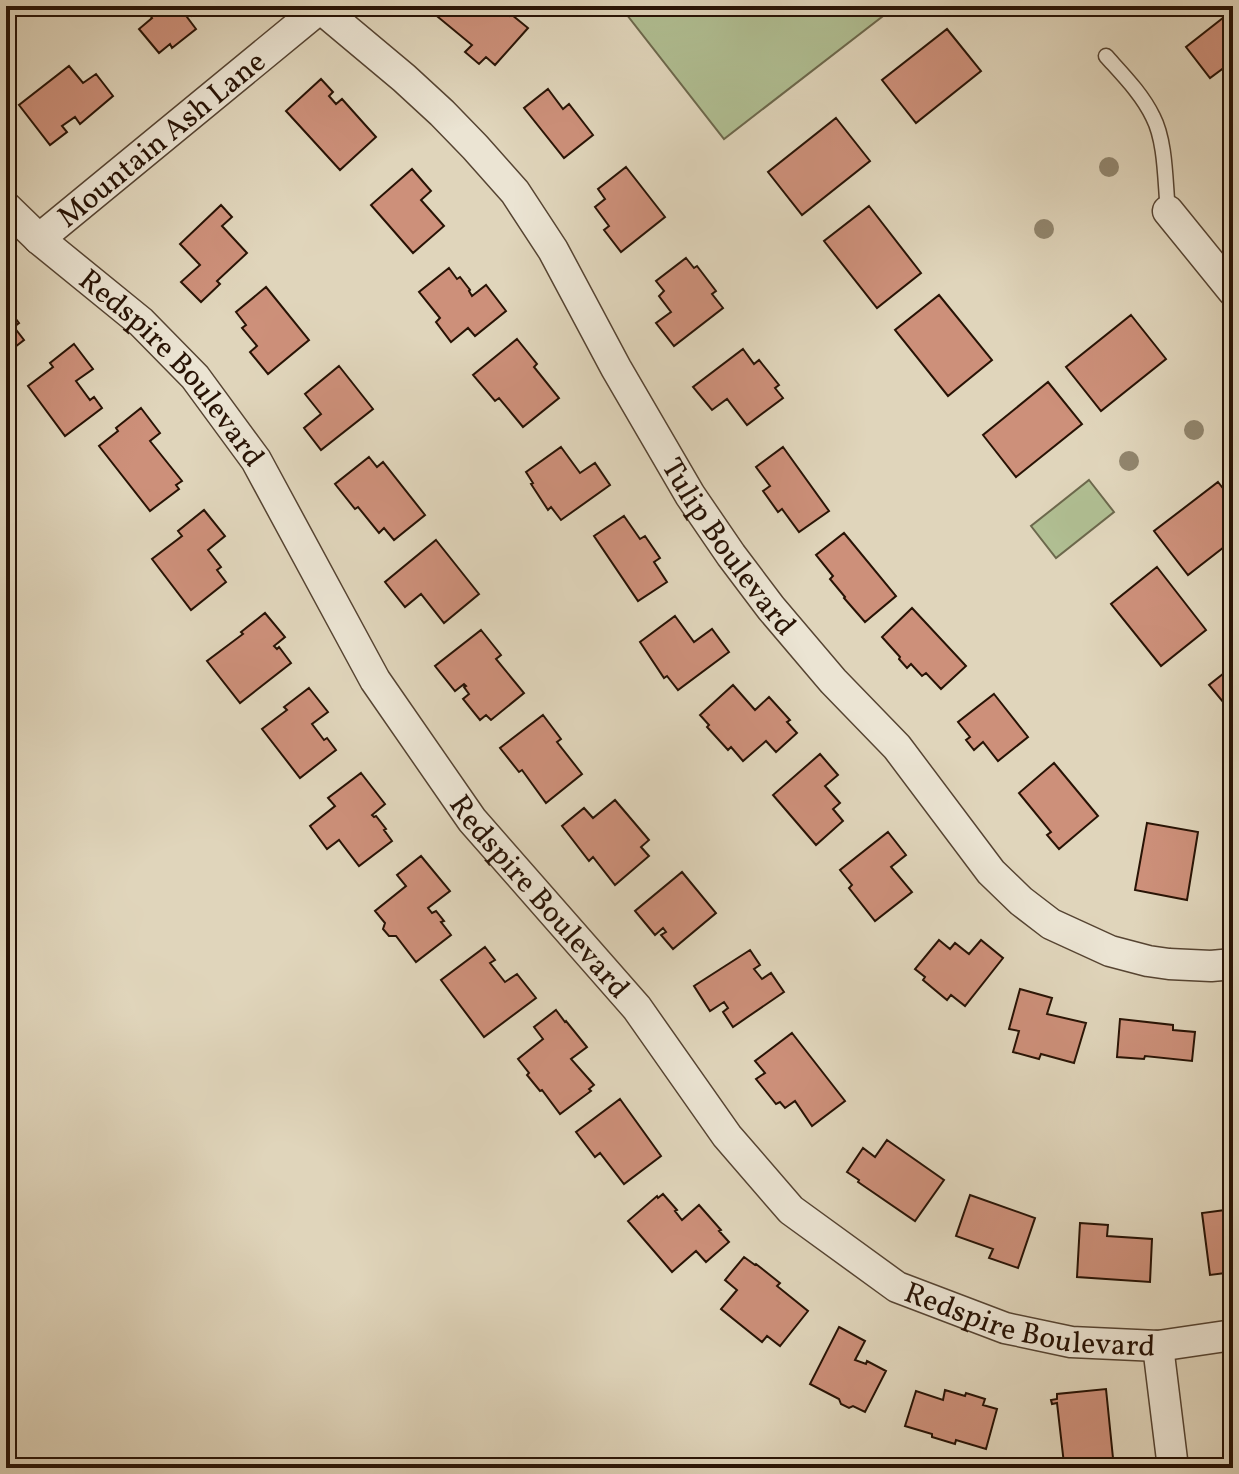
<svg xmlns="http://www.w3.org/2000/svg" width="1239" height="1474" font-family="Vollkorn,serif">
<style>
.green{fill:#b0be92;stroke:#6c684c;stroke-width:2}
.building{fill:#cd907a;stroke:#281305;stroke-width:2}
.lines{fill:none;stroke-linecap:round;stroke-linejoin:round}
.service-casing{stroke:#564432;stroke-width:17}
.minor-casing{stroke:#564432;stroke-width:33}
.service{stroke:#ebe4d3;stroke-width:14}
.minor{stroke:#ebe4d3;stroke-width:30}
.tree{fill:#91866e}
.labels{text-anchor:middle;stroke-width:7;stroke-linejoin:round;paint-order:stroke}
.street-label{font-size:30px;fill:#281305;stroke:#ebe4d3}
</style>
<rect width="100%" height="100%" fill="#e0d5bb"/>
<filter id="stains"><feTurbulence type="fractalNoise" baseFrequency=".0025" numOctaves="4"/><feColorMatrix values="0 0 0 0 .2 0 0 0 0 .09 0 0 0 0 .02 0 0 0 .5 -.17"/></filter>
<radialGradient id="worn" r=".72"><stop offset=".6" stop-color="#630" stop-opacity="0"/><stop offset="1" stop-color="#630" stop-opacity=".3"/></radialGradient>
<!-- green -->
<path class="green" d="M620 6H896L724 139Z
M1089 480 1114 512 1056 558 1031 526Z"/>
<!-- building -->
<path class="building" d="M143 6H205L192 16 187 11 184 13 196 29 172 48 170 44 159 53 139 29 152 18Z
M498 6 510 16 512 15 528 28 495 65 486 57 479 64 465 52 472 45 438 17 440 15 430 7Z
M1233 10V61L1210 78 1186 47Z
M947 29 981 71 916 123 882 80Z
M69 66 83 83 96 74 113 96 80 124 75 117 62 126 67 132 50 145 19 105Z
M321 79 333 92 329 96 336 104 342 99 376 137 340 170 286 111Z
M548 89 563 109 569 104 593 135 564 158 524 108Z
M836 118 870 161 802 215 768 172Z
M626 167 665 217 621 252 604 230 609 226 595 207 605 199 598 189Z
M412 169 431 191 421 200 444 226 413 253 371 205Z
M221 205 232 217 222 226 247 253 217 281 220 284 201 302 181 282 200 265 180 244Z
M869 206 921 273 877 308 824 241Z
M686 258 694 268 697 266 716 291 712 294 723 308 674 346 656 323 671 312 659 296 664 291 656 281Z
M449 268 457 279 460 277 470 290 469 291 472 296 486 285 506 311 475 336 468 328 451 342 436 322 440 318 419 292Z
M266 287 309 340 268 374 250 352 257 346 242 328 246 325 236 312Z
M939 295 992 360 948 396 895 330Z
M6 306 19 323 14 327 24 340 6 354Z
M1131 315 1166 359 1101 411 1066 367Z
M517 339 537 364 534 367 559 398 523 427 499 398 495 401 473 375Z
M74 344 93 369 76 381 90 400 94 397 102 408 65 436 28 386 53 367 50 363Z
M743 349 754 364 759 360 779 385 775 388 783 398 747 425 727 399 712 410 693 387Z
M339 366 373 409 321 450 304 428 321 414 305 394Z
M1048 382 1082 424 1016 477 983 435Z
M141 408 160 433 150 441 182 481 176 485 179 489 150 511 99 446 118 431 116 428Z
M561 447 580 473 595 463 610 485 561 520 551 507 548 510 531 484 533 483 526 472Z
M783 447 829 511 799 532 782 509 778 512 763 491 770 486 756 467Z
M369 457 377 467 383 462 425 515 394 540 384 528 379 533 358 507 355 509 335 484Z
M1218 482 1233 501V540L1188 575 1154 531Z
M204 510 225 536 208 550 221 567 217 570 226 582 191 610 152 559 182 536 178 531Z
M624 516 640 539 645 536 660 558 654 562 667 582 638 601 594 536Z
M844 533 896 596 865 622 844 598 845 597 830 579 833 576 816 555Z
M436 540 479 594 444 623 421 594 405 607 385 582Z
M1157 567 1206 630 1161 666 1111 604Z
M912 608 966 666 941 689 926 673 922 676 911 664 907 668 899 659 900 657 882 637Z
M265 613 285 637 274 646 277 649 279 647 291 663 240 703 207 661 243 634 241 632Z
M675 616 694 642 712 629 729 652 678 690 667 676 664 678 640 642Z
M481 630 501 655 496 659 524 693 491 720 486 715 480 720 463 699 469 694 464 687 466 686 464 684 455 691 435 666Z
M1233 666V714L1209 685Z
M733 685 755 710 769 697 790 720 787 722 797 733 776 752 766 741 743 761 731 747 728 750 707 727 709 725 700 715Z
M309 688 328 712 312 724 324 740 327 738 336 750 300 778 262 729 287 710 284 707Z
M994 694 1028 737 998 761 983 742 974 750 966 740 970 737 958 722Z
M543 715 561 739 557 742 582 774 546 803 522 770 519 772 500 748Z
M820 754 838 775 825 786 840 803 833 809 843 821 816 845 773 795Z
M1054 763 1098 816 1059 849 1047 835 1051 832 1019 793Z
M361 773 385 804 372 815 374 817 376 816 386 829 384 830 392 841 359 866 339 840 327 849 310 826 335 806 328 798Z
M615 800 649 840 641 847 649 856 615 885 593 857 589 861 562 826 584 808 593 818Z
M1147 823 1198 832 1187 900 1135 890Z
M888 832 906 855 891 867 912 892 875 921 849 888 852 885 840 870Z
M421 856 450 891 428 908 432 913 436 911 444 921 441 922 451 935 416 962 396 936H389L383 929 385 923 375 911 406 886 397 875Z
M682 872 716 913 673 949 661 935 666 932 663 928 655 935 635 911Z
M939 940 950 949 955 943 969 954 981 940 1003 958 965 1006 951 995 947 1000 923 980 925 977 915 969Z
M485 947 495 960 490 963 505 982 517 974 536 998 484 1037 441 980Z
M750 950 760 965 754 969 762 979 771 973 784 992 733 1027 723 1012 728 1008 724 1002 710 1011 694 986Z
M1020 989 1052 998 1047 1014 1086 1023 1074 1063 1041 1054 1039 1059 1013 1052 1019 1031 1009 1029Z
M556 1010 565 1022 566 1021 587 1047 571 1059 594 1085 589 1089 591 1091 560 1114 542 1090 540 1091 527 1075 529 1073 518 1059 543 1039 534 1027Z
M1120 1019 1173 1025V1030L1195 1032 1192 1061 1145 1056 1144 1059 1117 1057Z
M792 1033 845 1101 812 1126 795 1101 785 1108 780 1102 776 1104 756 1079 765 1073 755 1061Z
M620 1099 661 1156 624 1184 600 1153 595 1157 576 1132Z
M887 1140 944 1180 915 1221 858 1182 859 1180 847 1172 863 1148 875 1157Z
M663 1194 677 1210 675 1211 682 1220 699 1205 721 1230 719 1231 729 1242 706 1262 696 1251 672 1272 628 1221 657 1196 658 1198Z
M970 1195 1035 1218 1018 1268 989 1258 993 1249 956 1236Z
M1233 1209V1272L1210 1275 1202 1213Z
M1080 1223 1108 1225 1107 1236 1152 1239 1150 1282 1077 1277Z
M744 1257 755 1265 756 1264 780 1283 777 1286 808 1311 780 1346 767 1336 762 1342 721 1309 737 1290 725 1280Z
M839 1327 865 1341 855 1360 866 1364 867 1361 886 1371 865 1412 853 1406 849 1408 841 1404 839 1399 810 1384Z
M1106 1389 1114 1468H1060L1059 1464H1064L1057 1403 1052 1404 1051 1400 1057 1399V1394Z
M945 1390 965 1396 966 1393 985 1399 983 1405 997 1409 986 1449 956 1440 955 1444 932 1437V1434L905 1426 916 1391 943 1400Z
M1233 1395V1449L1225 1397Z"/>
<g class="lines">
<defs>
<path id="service" d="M1106 56C1123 75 1142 94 1153 117 1166 142 1165 183 1168 211"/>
<g id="minor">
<path id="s1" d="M318 6 404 78 442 113 475 147 515 192 553 250 616 368 690 495 731 555 771 608 833 681 897 747 991 872 1021 901 1051 924 1110 951 1148 961 1169 964 1211 966 1233 964"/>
<path id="s2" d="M6 207 39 239 141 322 195 377 256 460 375 680 472 820 637 1008 727 1136 791 1210 897 1287 1005 1328 1071 1342 1158 1346 1233 1335"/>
<path d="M1168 211 1233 291"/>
<path id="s3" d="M39 239 320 8"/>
<path d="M1158 1346 1173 1468"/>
</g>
</defs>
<!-- service casing -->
<use href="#service" class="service-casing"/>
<!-- minor casing -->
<use href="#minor" class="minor-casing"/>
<!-- service -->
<use href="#service" class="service"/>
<!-- minor -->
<use href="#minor" class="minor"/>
</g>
<!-- trees -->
<g class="tree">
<circle cx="1109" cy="167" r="10"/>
<circle cx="1044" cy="229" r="10"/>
<circle cx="1194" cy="430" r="10"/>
<circle cx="1129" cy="461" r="10"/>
</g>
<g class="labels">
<!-- street labels -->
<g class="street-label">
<text dy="10" stroke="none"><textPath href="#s3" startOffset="158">Mountain Ash Lane</textPath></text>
<text dy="10" stroke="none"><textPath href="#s2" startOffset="232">Redspire Boulevard</textPath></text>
<text dy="10" stroke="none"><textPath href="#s1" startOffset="686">Tulip Boulevard</textPath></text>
<text dy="10" stroke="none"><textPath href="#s2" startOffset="880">Redspire Boulevard</textPath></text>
<text dy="10" stroke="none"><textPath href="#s2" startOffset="1552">Redspire Boulevard</textPath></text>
</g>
</g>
<!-- margin -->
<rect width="1239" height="1474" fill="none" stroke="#e0d5bb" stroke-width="32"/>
<rect x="8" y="8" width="1223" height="1458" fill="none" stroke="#281305" stroke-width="4"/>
<rect x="16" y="16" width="1207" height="1442" fill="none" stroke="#281305" stroke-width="2"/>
<rect width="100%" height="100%" filter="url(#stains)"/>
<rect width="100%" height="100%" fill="url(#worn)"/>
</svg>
